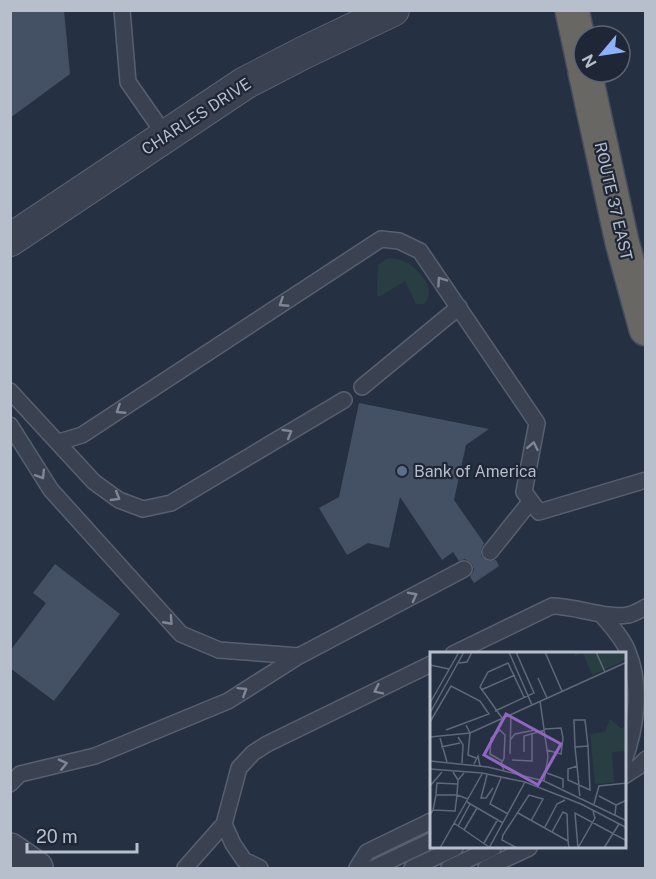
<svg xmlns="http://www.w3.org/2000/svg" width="656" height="879" font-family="'Public Sans',sans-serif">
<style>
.green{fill:#283e43}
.building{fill:#445064}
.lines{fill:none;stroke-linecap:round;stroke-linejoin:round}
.service-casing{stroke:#58606f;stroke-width:18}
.minor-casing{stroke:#58606f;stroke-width:34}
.tertiary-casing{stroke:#58606f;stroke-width:36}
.trunk-casing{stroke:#454d5c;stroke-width:36}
.service{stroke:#3a4252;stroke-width:15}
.minor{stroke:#3a4252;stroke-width:32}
.tertiary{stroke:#3a4252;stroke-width:33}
.trunk{stroke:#686764;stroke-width:33}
.oneway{stroke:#7f8695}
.service-dot{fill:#5c6f8a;stroke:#1f2737;stroke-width:2}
.labels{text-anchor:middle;stroke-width:4.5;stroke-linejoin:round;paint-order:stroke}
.street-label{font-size:16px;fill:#b7becc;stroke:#1f2737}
.poi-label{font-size:16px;fill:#b7becc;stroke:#1f2737;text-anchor:start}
.inset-road{fill:none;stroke:#5f6979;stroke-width:1.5}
.view{fill:#9366c4;fill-opacity:0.15;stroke:#9366c4;stroke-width:3}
.inset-edge{fill:none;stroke:#b7becc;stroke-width:3}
</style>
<rect width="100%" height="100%" fill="#253042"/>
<!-- green -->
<path class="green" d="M392 258C397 259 402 260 406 262 419 269 438 291 424 304H416L405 281 381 296H377L378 265 386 259Z"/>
<!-- building -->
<path class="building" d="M10 10H64L70 74 10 118Z
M359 403 489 429 466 445 454 500 484 543 481 550V556L488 561 496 560 499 566 474 583 470 577 474 570 472 564 465 559 459 561 453 552 442 560 400 497 389 548 368 543 347 555 319 508 339 497Z
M55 564 120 614 54 701 10 668V651L46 603 33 593Z"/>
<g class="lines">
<defs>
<path id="service" d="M122 10 128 82 165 135
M362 387 459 307
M10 391 94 482 119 500 143 509 171 503 344 400
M10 425 51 490 181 634 219 650 299 656
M59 442 82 435 381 239 399 241 420 251 537 423 524 492 539 512 646 480
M490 552 530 502
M601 614C610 625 623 638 628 652 642 686 636 728 624 761
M453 654 552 606C575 606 607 619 628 615 634 614 640 610 646 607
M624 776 638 767 646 759
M10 784 20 774 95 756 228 701 299 656 464 569
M185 868 224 824
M260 868 244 860 233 844 224 824 239 768 253 753 267 744 431 664
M357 868 367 852 431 821
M374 868 431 841
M412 868 455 848
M449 868 493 848
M486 868 529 848"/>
<path id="minor" d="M10 240 245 83 303 53 393 10"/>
<path id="tertiary" d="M10 850 36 868"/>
<path id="trunk" d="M572 10 584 66
M585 72 622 242 646 329"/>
</defs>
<!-- service casing -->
<use href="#service" class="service-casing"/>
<!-- minor casing -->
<use href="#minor" class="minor-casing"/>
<!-- tertiary casing -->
<use href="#tertiary" class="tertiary-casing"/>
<!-- trunk casing -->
<use href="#trunk" class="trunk-casing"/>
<!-- service -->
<use href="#service" class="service"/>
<!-- minor -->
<use href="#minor" class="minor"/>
<!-- tertiary -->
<use href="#tertiary" class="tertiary"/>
<!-- trunk -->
<use href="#trunk" class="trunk"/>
</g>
<!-- one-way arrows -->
<defs><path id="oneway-chevron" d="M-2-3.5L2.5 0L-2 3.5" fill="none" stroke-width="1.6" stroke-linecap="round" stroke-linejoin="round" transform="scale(1.5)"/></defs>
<g class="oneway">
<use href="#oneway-chevron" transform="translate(441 281) rotate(-125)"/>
<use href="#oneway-chevron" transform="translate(283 303) rotate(147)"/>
<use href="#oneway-chevron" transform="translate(120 410) rotate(147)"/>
<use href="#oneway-chevron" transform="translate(288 433) rotate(-31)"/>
<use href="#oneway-chevron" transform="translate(533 446) rotate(-79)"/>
<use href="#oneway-chevron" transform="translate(41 475) rotate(58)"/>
<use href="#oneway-chevron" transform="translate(116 497) rotate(31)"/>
<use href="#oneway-chevron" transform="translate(413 596) rotate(-28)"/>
<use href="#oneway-chevron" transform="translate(169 621) rotate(48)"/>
<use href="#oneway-chevron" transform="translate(378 690) rotate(154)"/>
<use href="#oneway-chevron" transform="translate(243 691) rotate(-32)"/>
<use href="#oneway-chevron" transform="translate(63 764) rotate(-13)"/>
</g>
<!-- markers -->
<circle class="service-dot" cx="402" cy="471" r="6"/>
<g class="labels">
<!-- street labels -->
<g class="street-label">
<text transform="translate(196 116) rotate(-33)" y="6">CHARLES DRIVE</text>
<text transform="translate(614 201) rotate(77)" y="6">ROUTE 37 EAST</text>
</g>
<!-- poi labels -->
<g class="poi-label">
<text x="414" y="477">Bank of America</text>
</g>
</g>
<!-- overview -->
<g transform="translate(430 652)">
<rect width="196" height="196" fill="#253042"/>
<path d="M143 0H196V8L162 23 153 1 145 4ZM180 67 192 77 196 72V117L195 99 182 100 184 130 165 132 160 82 175 80Z" fill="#283e43"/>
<path class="inset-road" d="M79 0 102 53M115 0 132 39M166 0 175 20M29 11 37 10 42 0M0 13 19 17M108 26 117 46M51 38 85 23M110 49 118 105 114 129M0 51 29 0M65 59 104 41 86 0M0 61 34 0M72 66 50 35 58 20 78 11 94 45M0 70 21 34 50 49 59 62 16 78M36 73 40 81 38 103 46 106M115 77 131 76 133 86 131 102 117 98M0 85 40 81 197 10M28 85 33 93 32 111M10 86 17 110M81 87 85 82 105 78M11 95 30 91M145 95 144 68H155L158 94M94 100V84L115 78M80 102 81 62M82 108 102 109V81M0 109 58 115 114 129 197 169M72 109 60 102 61 86 70 78 75 83 74 106 71 112 74 118M44 112 48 104 50 114M147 114 138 117V128L160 138 158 94 145 95 149 133V138L150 144M0 117 52 121 95 130 151 152 197 176M23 120 28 128 34 121M117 121 133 127V136M57 123 51 146H56L63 136M71 126 60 152 78 162M28 128 27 143 38 147M0 134 12 120M6 142 7 131 27 132M169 144 186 153M37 150 73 171M164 152 169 134 197 131M88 161 138 189 139 196M0 163 3 158 25 159 27 143H6L3 158M185 163 186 153 197 148M24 171 59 195M28 174 40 152M115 175 127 152 135 148M34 178 47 156M122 180 133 160 137 162 138 189M54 191 68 167M10 196 52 122M59 196 95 130M87 196 72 188 73 183 99 143 113 147 101 169M148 196 145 161 197 189M148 196 165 166 163 159M174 196 189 172"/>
<path class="view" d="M76 62 131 92 108 133 54 103Z"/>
<rect width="196" height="196" class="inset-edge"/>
</g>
<!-- border -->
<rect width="656" height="879" fill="none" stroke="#b7becc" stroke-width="24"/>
<!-- north arrow -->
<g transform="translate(602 54) rotate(241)"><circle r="28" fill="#1f2737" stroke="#5c6373" stroke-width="1.5"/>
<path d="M0-4.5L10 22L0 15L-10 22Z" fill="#8db1fb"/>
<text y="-9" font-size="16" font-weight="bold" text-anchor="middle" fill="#b7becc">N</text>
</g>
<!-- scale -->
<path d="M27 843v9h110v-9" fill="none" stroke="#b7becc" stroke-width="3"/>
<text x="36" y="843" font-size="18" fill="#b7becc" stroke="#1f2737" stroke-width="4.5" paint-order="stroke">20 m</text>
</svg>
